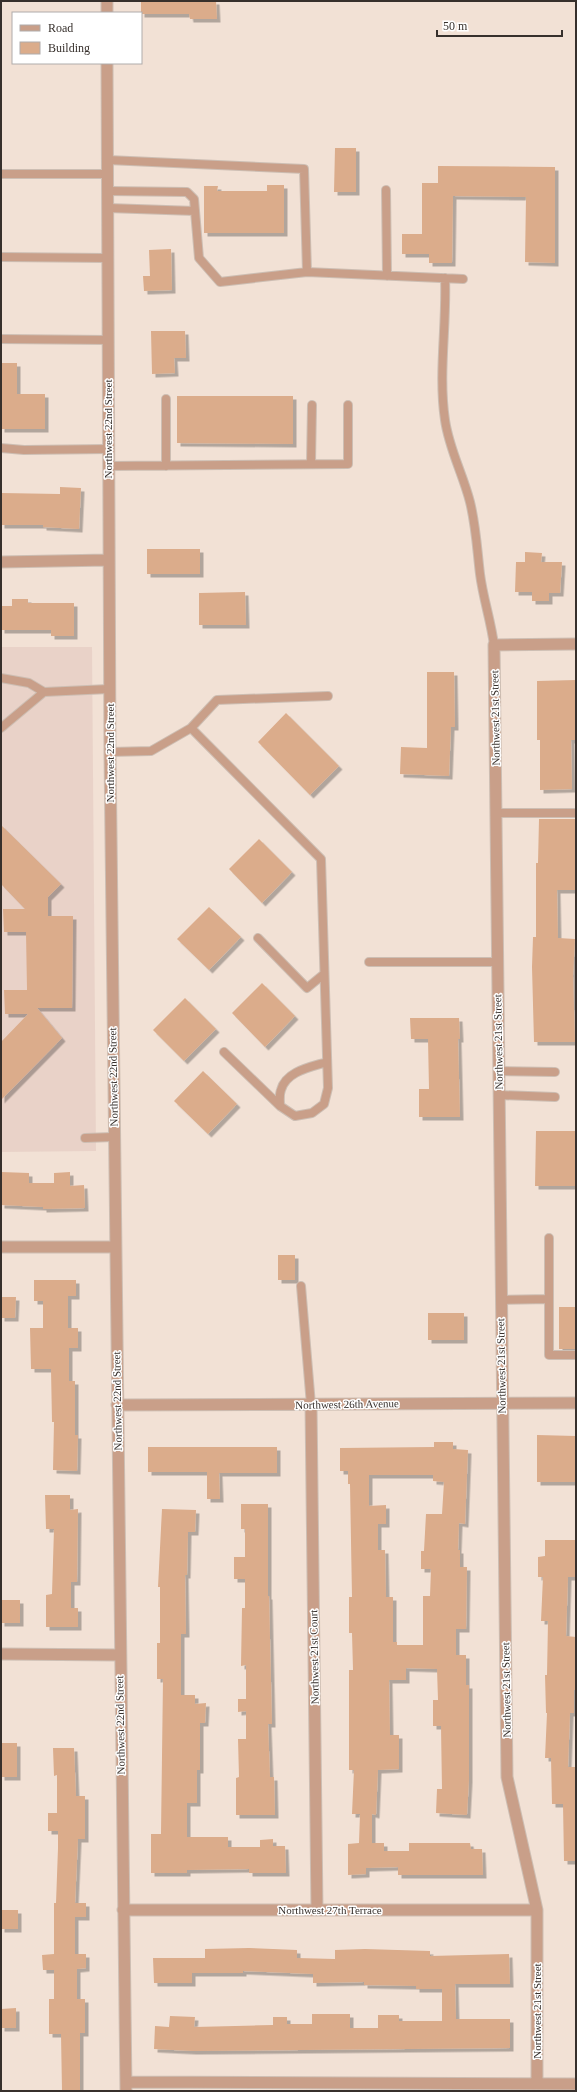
<svg xmlns="http://www.w3.org/2000/svg" width="577" height="2092" font-family="Georgia,serif">
<style>
.education{fill:#e9d2c8}
.building{fill:#dbac8b;fill-rule:evenodd;filter:url(#shadow)}
.lines{fill:none;stroke-linecap:round;stroke-linejoin:round}
.service-casing{stroke:#cdbeb3;stroke-width:10}
.minor-casing{stroke:#cdbeb3;stroke-width:13}
.service{stroke:#c99f89;stroke-width:8}
.minor{stroke:#c99f89;stroke-width:11}
.labels{text-anchor:middle;stroke-width:3;stroke-linejoin:round;paint-order:stroke}
.street-label{font-size:11px;fill:#37302c;stroke:#fff}
</style>
<defs>
<filter id="shadow"><feDropShadow dx="3.5" dy="3.5" stdDeviation="0" flood-color="#0004"/></filter>
</defs>
<rect width="100%" height="100%" fill="#f2e1d5"/>
<!-- education -->
<path class="education" d="M1 647H92L96 1151 1 1152Z"/>
<!-- building -->
<path class="building" d="M141 1H216L217 19H190L189 14H141Z
M335 148H356V192H334Z
M438 166 555 167V263L525 262 526 197 453 196 452 263H429V254H402V234H422V183H438Z
M267 185H284V233H204V186H218L217 191H267Z
M171 249 172 290 144 291 143 276H150L149 250Z
M151 331H185L186 358H174L175 373 152 374Z
M1 363H17V394H45V429H1Z
M177 396H293V444L177 443Z
M60 487 81 488 79 529 43 527V525H1V493L60 494Z
M147 549H200V574H147Z
M525 552 542 553 541 562H562L560 593H549V601H532V592H515L516 562H525Z
M245 592 246 625H199V593Z
M12 599H28V603H74V636H51V630H1V606H12Z
M427 672H454L455 727H451L449 776 400 774 401 747 427 748Z
M576 680V740H571L572 789 540 790V740H537V681Z
M286 713 339 766 310 795 258 742Z
M539 819H575L576 890H557L558 938 575 939 573 976 575 1042H534L532 967 533 937H536V863H538Z
M1 825 61 884 48 897V916H73L72 1008H37L62 1038 1 1100V1042L28 1014H5L4 990H27L26 932H4L3 909H25L1 884Z
M259 839 292 872 262 903 229 869Z
M209 907 241 937 209 970 177 939Z
M262 983 295 1016 265 1047 232 1013Z
M185 998 216 1029 184 1061 153 1030Z
M410 1018H459L460 1039H458L460 1117H419V1089H429L428 1039H411Z
M203 1071 237 1104 208 1134 174 1101Z
M536 1131H576V1186H535Z
M1 1172 29 1173V1183H54V1173L70 1172V1186L84 1185 85 1208 43 1209V1207L1 1205Z
M278 1255H295V1280H278Z
M34 1280H76V1296H68V1328H78V1348H69V1381H75V1435H78L77 1471 53 1470 54 1422H52L51 1369H31L30 1328H43V1301H34Z
M1 1297H16L15 1318H1Z
M559 1307H576V1349H559Z
M428 1313H464V1340H428Z
M537 1435 576 1436V1482H537Z
M434 1442H453V1449L468 1450 465 1524 459 1523 458 1550H460V1567H467L466 1629H456V1655H466V1685H469V1779L467 1815 436 1813 437 1789H442L441 1726H433V1700H438L437 1669 406 1668V1680H389L390 1735H399V1769L378 1770 376 1815 372 1814V1843H384V1851H409V1843H470L471 1849H482L483 1875H398V1867L366 1868V1874L348 1875V1844L359 1843 360 1814H352L354 1770H349V1670H353L352 1633H349V1597H352L350 1484H348V1471H340V1448L434 1447ZM369 1475H433V1481L444 1482 442 1514H426L424 1551H421V1569H431L430 1596H423V1645H397V1642H393V1597H386L385 1550H378V1524H386V1505L369 1506Z
M148 1447H277V1473H219L220 1499H207V1472H148Z
M45 1495H70V1510L78 1509 77 1582H71V1608H78V1627H46V1595L52 1594 54 1529H46Z
M241 1504H268V1596H269L272 1724H268L270 1777H274L275 1815H236V1778L239 1777 238 1739H246V1711L238 1712V1699H246V1665L241 1666 242 1608H245V1579H234V1557H245V1529H241Z
M162 1509 196 1510 195 1532H188L187 1575H185L186 1634H181V1695H195V1704L206 1703 205 1723H200V1770H197V1803H187V1837H228V1847H260V1840L273 1839V1846H285L286 1873H249V1869L187 1870V1873H151V1834H161L163 1679H157V1643H160V1587H158Z
M545 1540H576V1577H568L566 1636 576 1637V1690H574V1713H570L568 1767H576V1861H564L563 1804H552L551 1758H545L547 1713H546L545 1675H547L548 1621H541L543 1577H538V1557L545 1556Z
M1 1600H20V1623H1Z
M1 1743H17V1777H1Z
M53 1748H74L76 1796H85V1839H78L75 1903H86V1917H75V1954H86V1968L77 1969V1999H85V2033H80V2091H62L61 2034H49V1999H54V1970H43L42 1955 54 1954V1903H56L58 1848V1831H48V1813H57V1775L54 1776Z
M1 1910H18V1929H1Z
M249 1948 297 1950V1958L335 1959V1950L365 1949 430 1951V1956L509 1954 510 1984H455L456 2019H510V2048L193 2051 154 2049 155 2026 169 2027 170 2016 195 2017 194 2027 273 2025V2017H287V2024H312V2014H350V2028H378V2015H399V2021H442V1989H416V1986L364 1985V1982L313 1983V1974L243 1971V1973H192V1983H154L153 1958H205V1949Z
M16 2008V2028H1V2009Z"/>
<g class="lines">
<defs>
<path id="service" d="M108 160 304 169 307 272
M1 174H108
M386 190 387 276
M108 191 187 192 194 199 199 258 220 282 307 272 463 279
M108 208 195 211
M1 257 107 258
M445 278C447 325 438 373 445 420 449 449 463 474 470 502 476 526 477 549 480 574 483 598 491 621 494 645
M1 339 108 340
M1 448 24 450 108 449
M311 464 312 405
M108 466 348 464V405
M166 466V399
M1 678 29 683 44 692 109 689
M1 728 44 692
M191 728 321 859 328 1088 324 1104 312 1113 295 1116 280 1106C280 1101 279 1095 281 1090 286 1071 311 1067 327 1062
M110 752 151 751 191 728 217 700 328 696
M496 813H576
M258 938 307 988 324 974
M369 962H497
M224 1052 280 1106
M499 1071 555 1072
M499 1095 555 1097
M85 1138 113 1137
M549 1238V1355H576
M301 1286 311 1405
M501 1300 549 1299"/>
<path id="minor" d="M107 1V13
M107 63 110 752 126 2091
M1 562 108 560
M1 1247H115
M117 1405 576 1403
M311 1405 317 1910
M1 1654 120 1655
M123 1910H537
M126 2082 576 2084
M537 2084V1910L507 1777 494 645 576 644"/>
</defs>
<!-- service casing -->
<use href="#service" class="service-casing"/>
<!-- minor casing -->
<use href="#minor" class="minor-casing"/>
<!-- service -->
<use href="#service" class="service"/>
<!-- minor -->
<use href="#minor" class="minor"/>
</g>
<g class="labels">
<!-- street labels -->
<g class="street-label">
<text transform="translate(108 429) rotate(-90)" y="4">Northwest 22nd Street</text>
<text transform="translate(495 718) rotate(-91)" y="4">Northwest 21st Street</text>
<text transform="translate(110 753) rotate(-90)" y="4">Northwest 22nd Street</text>
<text transform="translate(498 1042) rotate(-91)" y="4">Northwest 21st Street</text>
<text transform="translate(113 1077) rotate(-91)" y="4">Northwest 22nd Street</text>
<text transform="translate(501 1366) rotate(-91)" y="4">Northwest 21st Street</text>
<text transform="translate(117 1401) rotate(-91)" y="4">Northwest 22nd Street</text>
<text transform="translate(347 1404) rotate(-1)" y="4">Northwest 26th Avenue</text>
<text transform="translate(314 1657) rotate(-91)" y="4">Northwest 21st Court</text>
<text transform="translate(506 1690) rotate(-91)" y="4">Northwest 21st Street</text>
<text transform="translate(120 1725) rotate(-91)" y="4">Northwest 22nd Street</text>
<text x="330" y="1914">Northwest 27th Terrace</text>
<text transform="translate(537 2011) rotate(-90)" y="4">Northwest 21st Street</text>
</g>
</g>
<!-- border -->
<rect width="577" height="2092" fill="none" stroke="#37302c" stroke-width="4"/>
<!-- legend -->
<rect x="12" y="12" width="130" height="52" fill="#ffffff" stroke="#afacab"/>
<rect x="20" y="25" width="20" height="6" fill="#c99f89" stroke="#afacab"/>
<text x="48" y="32" font-size="12" fill="#37302c">Road</text>
<rect x="20" y="42" width="20" height="12" fill="#dbac8b" stroke="#afacab"/>
<text x="48" y="52" font-size="12" fill="#37302c">Building</text>
<!-- scale -->
<path d="M437 30v6h125v-6" fill="none" stroke="#37302c" stroke-width="2"/>
<text x="443" y="30" font-size="12" fill="#37302c" stroke="#ffffff" stroke-width="3" paint-order="stroke">50 m</text>
</svg>
